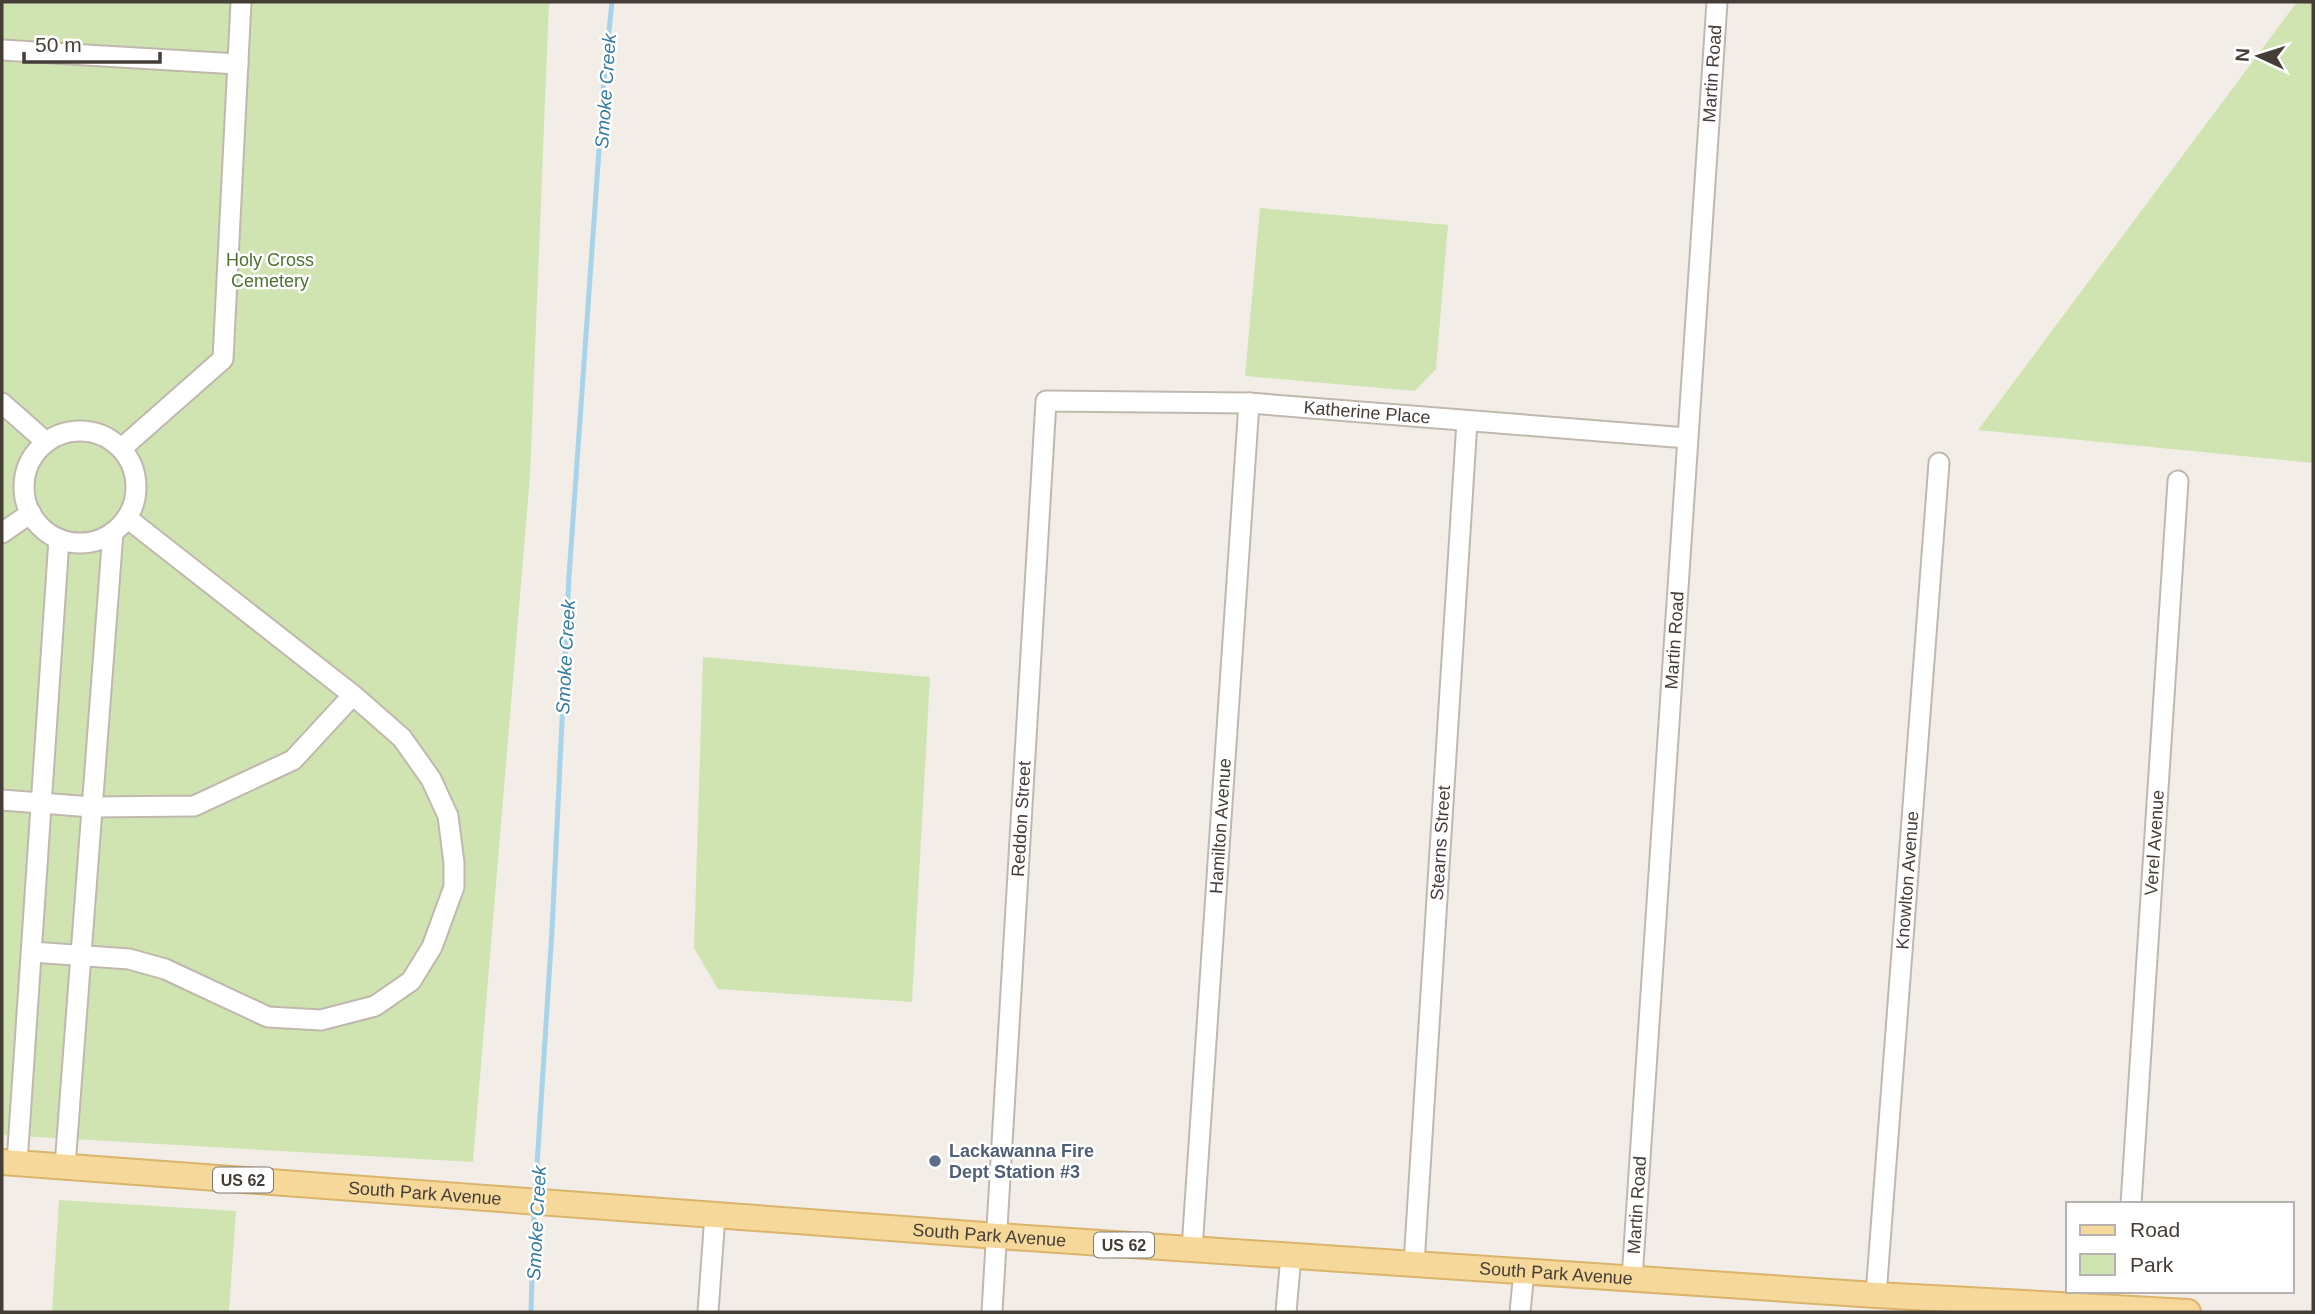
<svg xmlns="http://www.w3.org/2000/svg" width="2315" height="1314" font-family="Helvetica,sans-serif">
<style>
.green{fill:#d0e4b2}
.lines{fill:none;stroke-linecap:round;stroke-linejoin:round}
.stream{stroke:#a7d3eb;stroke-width:5}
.minor-casing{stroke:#c0b8ad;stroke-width:23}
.major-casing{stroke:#dbb46c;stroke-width:28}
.minor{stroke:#fff;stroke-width:19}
.major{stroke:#f7d89b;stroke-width:24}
.service-dot{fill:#5c6f8a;stroke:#fff;stroke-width:2.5}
.labels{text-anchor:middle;stroke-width:5;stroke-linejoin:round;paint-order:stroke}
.shield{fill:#fff;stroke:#7d7872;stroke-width:2}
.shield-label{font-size:16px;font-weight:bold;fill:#453e36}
.street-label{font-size:18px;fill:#453e36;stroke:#fff}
.park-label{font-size:18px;fill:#4c732e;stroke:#fff}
.service-label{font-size:18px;font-weight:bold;fill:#4e5e75;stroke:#fff;text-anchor:start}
.water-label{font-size:19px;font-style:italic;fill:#357aa1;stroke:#fff}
</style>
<rect width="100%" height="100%" fill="#f2eee7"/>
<!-- green -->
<path class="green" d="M2 2H549L530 476 473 1162 2 1135Z
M2297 2H2313V463L1978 430Z
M1260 208 1448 225 1436 369 1415 391 1245 376Z
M703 657 930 677 912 1002 718 989 694 948Z
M59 1200 236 1211 229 1312H52Z"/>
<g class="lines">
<!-- stream -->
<path class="stream" d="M535 1197 552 930 569 576 604 79 612 2
M531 1312 534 1210"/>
<defs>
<g id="minor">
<path d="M2 50 238 64"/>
<path d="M2 403 46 442"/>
<circle cx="80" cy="487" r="56"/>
<path d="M122 448 223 359 241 2"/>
<path d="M2 533 31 513"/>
<path d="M2 800 92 807 194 806 293 760 353 695 127 518"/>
<path d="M32 952 129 959 165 969 268 1017 321 1020 375 1006 411 981 432 947 454 887V863L448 816 431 779 402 738 353 695"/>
<path d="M17 1163 59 539"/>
<path d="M65 1166 113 532"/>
<path id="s1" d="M2131 1204 2178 481"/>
<path id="s2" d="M1192 1249 1249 403"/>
<path id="s3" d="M1414 1264 1467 421"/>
<path id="s4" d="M1632 1279 1717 2"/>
<path id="s5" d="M1876 1295 1939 463"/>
<path d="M708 1312 715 1215"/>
<path id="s6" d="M992 1312 1046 401 1249 403 1687 438"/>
<path d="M1286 1312 1291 1256"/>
<path d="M1520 1312 1524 1271"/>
</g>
<g id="major">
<path id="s7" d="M2 1162 998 1236 1876 1295 2188 1312"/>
</g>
</defs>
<!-- minor casing -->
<use href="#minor" class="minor-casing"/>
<!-- major casing -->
<use href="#major" class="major-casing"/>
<!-- minor -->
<use href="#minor" class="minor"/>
<!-- major -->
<use href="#major" class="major"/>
</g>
<!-- markers -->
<circle class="service-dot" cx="935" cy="1161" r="7"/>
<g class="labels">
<!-- shield labels -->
<g class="shield">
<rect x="213" y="1167.5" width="60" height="25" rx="5"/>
<rect x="1094" y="1232.5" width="60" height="25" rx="5"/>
</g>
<g class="shield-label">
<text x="243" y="1186">US 62</text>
<text x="1124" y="1251">US 62</text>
</g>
<!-- street labels -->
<g class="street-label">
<text dy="6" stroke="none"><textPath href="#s4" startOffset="1208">Martin Road</textPath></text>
<text dy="6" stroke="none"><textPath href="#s6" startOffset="1234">Katherine Place</textPath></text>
<text dy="6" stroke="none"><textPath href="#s4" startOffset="640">Martin Road</textPath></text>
<text dy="6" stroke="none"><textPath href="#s6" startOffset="494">Reddon Street</textPath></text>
<text dy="6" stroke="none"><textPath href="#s2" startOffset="424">Hamilton Avenue</textPath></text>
<text dy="6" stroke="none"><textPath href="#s3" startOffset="422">Stearns Street</textPath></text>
<text dy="6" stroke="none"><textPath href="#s1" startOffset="362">Verel Avenue</textPath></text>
<text dy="6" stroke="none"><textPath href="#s5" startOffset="416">Knowlton Avenue</textPath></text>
<text dy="6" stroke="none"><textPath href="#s7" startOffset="424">South Park Avenue</textPath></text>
<text dy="6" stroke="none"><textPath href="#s4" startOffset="74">Martin Road</textPath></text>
<text dy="6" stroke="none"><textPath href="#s7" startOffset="990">South Park Avenue</textPath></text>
<text dy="6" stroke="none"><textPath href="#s7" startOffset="1558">South Park Avenue</textPath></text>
</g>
<!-- park labels -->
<g class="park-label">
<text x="270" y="266">Holy Cross<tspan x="270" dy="21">Cemetery</tspan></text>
</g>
<!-- service labels -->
<g class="service-label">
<text x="949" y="1157">Lackawanna Fire<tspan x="949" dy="21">Dept Station #3</tspan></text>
</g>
<!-- water labels -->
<g class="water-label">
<text transform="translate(605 91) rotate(-86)" y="7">Smoke Creek</text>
<text transform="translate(565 657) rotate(-87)" y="7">Smoke Creek</text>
<text transform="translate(536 1223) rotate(-87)" y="7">Smoke Creek</text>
</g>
</g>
<!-- border -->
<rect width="2315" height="1314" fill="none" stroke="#453e36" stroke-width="7"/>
<!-- legend -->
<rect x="2066" y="1202" width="228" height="91" fill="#ffffff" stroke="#b5b2af" stroke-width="2"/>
<rect x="2080" y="1225" width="35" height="10" fill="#f7d89b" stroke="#b5b2af" stroke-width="2"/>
<text x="2130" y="1237" font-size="21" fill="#453e36">Road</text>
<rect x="2080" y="1254" width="35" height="21" fill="#d0e4b2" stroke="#b5b2af" stroke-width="2"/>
<text x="2130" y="1272" font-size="21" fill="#453e36">Park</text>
<!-- north arrow -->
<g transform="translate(2259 56) rotate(274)" stroke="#ffffff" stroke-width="5" paint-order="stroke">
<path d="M0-5L12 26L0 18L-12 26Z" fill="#453e36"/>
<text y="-10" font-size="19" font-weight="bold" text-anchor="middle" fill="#453e36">N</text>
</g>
<!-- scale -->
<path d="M24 52v10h136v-10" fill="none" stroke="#453e36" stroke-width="3.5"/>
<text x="35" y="52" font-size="21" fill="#453e36" stroke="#ffffff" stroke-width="5" paint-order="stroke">50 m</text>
</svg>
